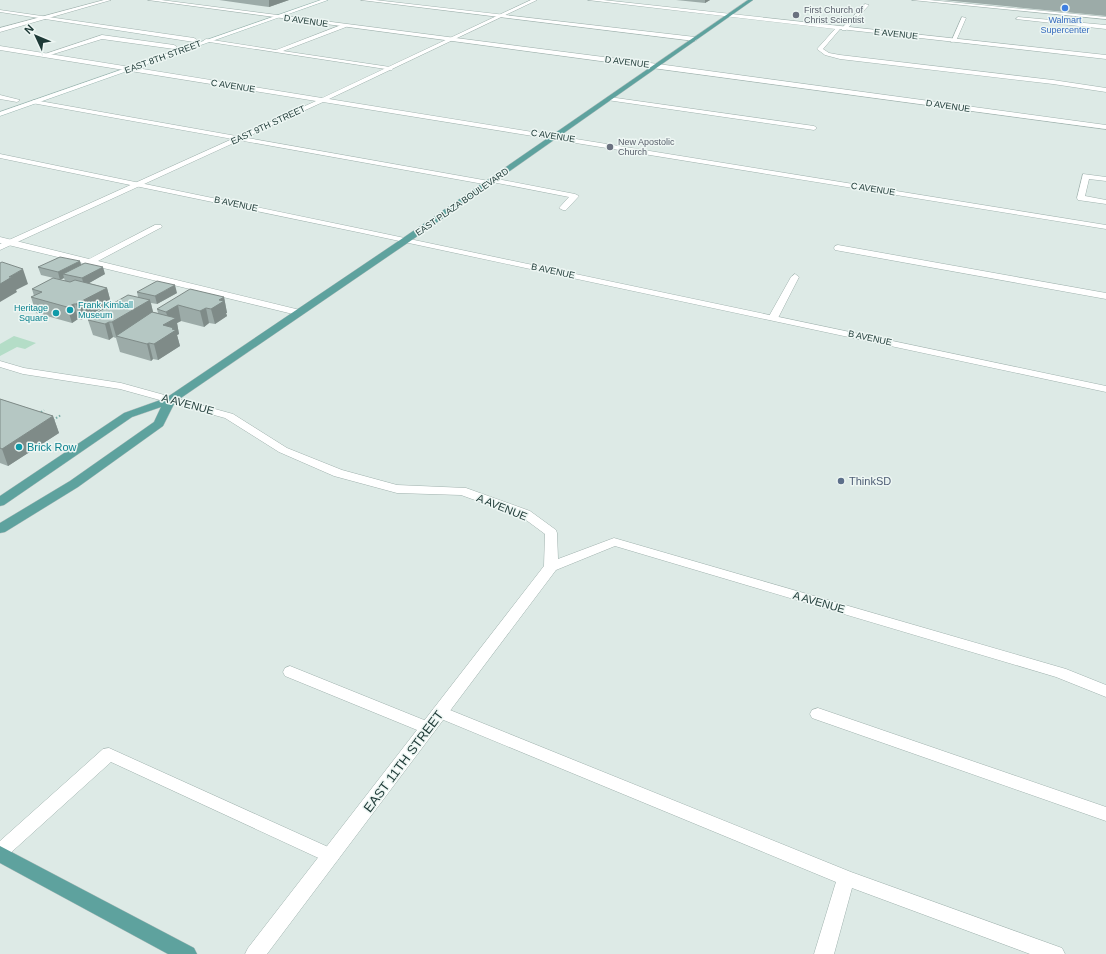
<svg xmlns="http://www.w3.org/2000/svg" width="1106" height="954" font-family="Helvetica,sans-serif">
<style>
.green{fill:#b4ddc7}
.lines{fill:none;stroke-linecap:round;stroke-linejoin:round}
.service-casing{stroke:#a0b2ae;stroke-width:1}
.minor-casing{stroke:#a0b2ae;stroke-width:1}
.tertiary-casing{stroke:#a0b2ae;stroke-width:1}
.secondary-casing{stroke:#9bb6b1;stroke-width:1}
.primary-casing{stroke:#bcc4c3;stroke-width:1}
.path{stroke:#7bafa9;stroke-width:2;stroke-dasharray:1.5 2;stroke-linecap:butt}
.service{fill:#fff;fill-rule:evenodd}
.minor{fill:#fff;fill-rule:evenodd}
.tertiary{fill:#fff;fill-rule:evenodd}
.secondary{fill:#fff;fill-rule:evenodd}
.primary{fill:#5ea29e;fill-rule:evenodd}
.wall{fill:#9caba8;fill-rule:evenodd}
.shaded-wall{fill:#7f8b88}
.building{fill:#b5c7c3;stroke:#7f8b88}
.shop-dot{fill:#3f7fe0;stroke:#edf6f3;stroke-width:1.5}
.worship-dot{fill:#6b7280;stroke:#edf6f3;stroke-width:1.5}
.culture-dot{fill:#0f9aa8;stroke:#edf6f3;stroke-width:1.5}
.service-dot{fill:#5c6f8a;stroke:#edf6f3;stroke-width:1.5}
.labels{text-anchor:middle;stroke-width:3;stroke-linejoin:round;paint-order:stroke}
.far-worship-label{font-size:9px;fill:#5b616d;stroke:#edf6f3;text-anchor:start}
.far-shop-label{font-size:9px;fill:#366cbe;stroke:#edf6f3}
.far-street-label{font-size:9px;fill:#1e3a37;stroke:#edf6f3}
.far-culture-label{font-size:9px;fill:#0d838f;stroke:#edf6f3;text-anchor:start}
.street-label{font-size:11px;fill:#1e3a37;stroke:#edf6f3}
.culture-label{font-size:11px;fill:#0d838f;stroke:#edf6f3;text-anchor:start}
.service-label{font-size:11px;fill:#4e5e75;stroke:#edf6f3;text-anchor:start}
.near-street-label{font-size:13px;fill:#1e3a37;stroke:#edf6f3}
</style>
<rect width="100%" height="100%" fill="#ddeae6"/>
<!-- green -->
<path class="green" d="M14 336 36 343 25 349 17 347 0 356V344Z"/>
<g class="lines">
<defs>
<path id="service" d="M361 0H375L695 37 698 39 695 41Z
M912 0H929L1106 17V19Z
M865 4 869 5 846 30H842V28Z
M0 10 194 38 197 40 194 42 0 12Z
M962 17 966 18 956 41 951 42Z
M1018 17 1106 25V29L1016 19Z
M344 24 347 26 346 27 283 51 390 67 393 69 392 70 203 41 206 39 276 50Z
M102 35 174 45 177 47 174 49 102 39 47 56 42 55Z
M0 95 20 100 17 102 0 99Z
M609 97 814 126 817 128 814 130 607 100V98Z
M34 100 489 181V178H492L575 194 579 196 566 210H563L559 208 569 197 492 182V185H489L32 103V101Z
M1083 174 1106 177V181L1089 179 1085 196 1106 200V204L1078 200 1077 198Z
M155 225H161L162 227 98 261 300 310 302 312 297 315 0 243V237L89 259Z
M838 245 1106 293V299L835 250 834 248 835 246Z
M795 274 799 277 778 318 776 320H770L768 318 791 277Z
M290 666 434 724 436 728 434 732 428 734 422 732 285 676 283 672 285 668Z
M440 706 851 872 1062 948 1065 954H1030L852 888 834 954H814L836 882 434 716 432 712 434 708Z
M818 708 1106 807V821L812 718 810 714 812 710Z
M109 748 337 851 340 856 337 861 331 864 325 861 111 762 6 857 0 860V841L103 749Z"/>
<path id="minor" d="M104 0H111L0 32V28Z
M531 0H537L329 99 1106 225V229L323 102 0 250V244L316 101 0 50V46L322 98Z
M588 0H603L1106 55V59L840 29 823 49 829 53 840 55 1053 80 1106 88V92L1053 84 840 59 825 55 817 49 835 29Z
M0 361 24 368 121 383 233 414 287 448 342 470 397 485 466 488 530 511 556 530 557 533 558 559 614 538 1066 669 1106 685V697L1056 677 615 546 556 570 267 954H245L248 948 544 566 545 534 522 517 461 495 397 493 334 476 279 452 225 418 120 389 23 374 0 367Z"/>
<path id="tertiary" d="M148 0H161L658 64 1106 125V129Z
M0 154 362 229 1106 386V392L362 233 0 158Z"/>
<path id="secondary" d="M321 0H328L0 116V112Z"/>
<path id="primary" d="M748 0H753L409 242 175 402 163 426 78 487 5 532 0 533V523L70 481 154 422 161 407 132 417 4 505 0 506V496L124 413 166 398 403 238Z
M0 846 194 948 197 954H168L0 863Z"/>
</defs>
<!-- service casing -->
<use href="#service" class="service-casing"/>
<!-- minor casing -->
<use href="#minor" class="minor-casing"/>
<!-- tertiary casing -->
<use href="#tertiary" class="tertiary-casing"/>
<!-- secondary casing -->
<use href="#secondary" class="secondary-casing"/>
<!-- primary casing -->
<use href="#primary" class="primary-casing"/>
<!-- path -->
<path class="path" d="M38 414 44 410
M53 420 61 415"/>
<!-- service -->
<use href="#service" class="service"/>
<!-- minor -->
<use href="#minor" class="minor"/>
<!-- tertiary -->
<use href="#tertiary" class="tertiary"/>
<!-- secondary -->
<use href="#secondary" class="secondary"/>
<!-- primary -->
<use href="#primary" class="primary"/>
</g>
<!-- wall -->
<path class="wall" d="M219 0H289L269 7Z
M676 0H710L705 3Z
M943 0H1106V16Z
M80 261 81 265 105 274 89 283 107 288 111 303 81 320 78 319 72 323 36 313 31 297 34 296 32 289 58 279 41 275 38 267ZM64 278 65 281 60 280Z
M137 292 177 293 157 304 151 303 153 312 158 313 157 309 224 297 227 313H226L227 316 215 324 209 323 204 327 181 321 177 323 179 334 177 335 180 346 158 360 153 359 151 361 120 352 116 338 113 337 109 340 93 335 88 320 90 319 89 317 138 297Z
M0 399 53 416 59 433 8 466 0 463Z"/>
<!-- shaded-wall -->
<path class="shaded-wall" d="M269 0H289L269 7Z
M705 0H710L705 3Z
M80 261 82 269 63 274 64 278 60 280 58 272Z
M103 267 105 274 84 286 82 278Z
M23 269 28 284 16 290 17 292 0 302V284L9 277Z
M175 285 177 293 157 304 155 296Z
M107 288 111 303 81 320 76 304Z
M224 297 227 313H226L227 316 215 324 211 309 219 300Z
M150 300 154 316 116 336 112 322Z
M74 304 78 319 72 323 67 307Z
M178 305 181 321 177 323 179 334 177 335 180 346 158 360 154 344 163 325 169 322 166 312Z
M206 308 209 323 204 327 200 311Z
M109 322 113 337 109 340 105 324Z
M149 343 153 359 151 361 147 344Z
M53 416 59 433 8 466 2 449Z"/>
<!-- building -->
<path class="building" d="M60 257 80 261 58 272 38 267Z
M2 262 23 269 9 277H12L0 284V263Z
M85 263 103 267 82 278 63 274Z
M53 278 70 282 75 280 107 288 76 304H74L67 307 31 297 42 292 32 289Z
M157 281 175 285 155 296 137 292Z
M190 289 224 297 219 300 224 301 211 309 206 308 200 311 178 305 166 312 157 309Z
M128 295 150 300 112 322H109L105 324 88 320 92 317H89Z
M152 312 176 318 163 325 174 328 172 329 176 330 154 344 149 343 147 344 116 336Z
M0 399 53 416 2 449 0 448Z"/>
<!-- markers -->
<circle class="shop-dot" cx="1065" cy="8" r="4"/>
<g class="worship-dot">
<circle cx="796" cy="15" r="4"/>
<circle cx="610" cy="147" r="4"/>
</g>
<g class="culture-dot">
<circle cx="70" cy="310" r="4"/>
<circle cx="56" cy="313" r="4"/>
<circle cx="19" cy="447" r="4"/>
</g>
<circle class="service-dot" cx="841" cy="481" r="4"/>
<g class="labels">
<!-- far-worship labels -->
<g class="far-worship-label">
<text x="804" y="13">First Church of<tspan x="804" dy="10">Christ Scientist</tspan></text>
<text x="618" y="145">New Apostolic<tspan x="618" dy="10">Church</tspan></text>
</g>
<!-- far-shop labels -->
<g class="far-shop-label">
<text x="1065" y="23">Walmart<tspan x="1065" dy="10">Supercenter</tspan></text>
</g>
<!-- far-street labels -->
<g class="far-street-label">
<text transform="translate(306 21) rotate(8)" y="3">D AVENUE</text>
<text transform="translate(896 34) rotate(6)" y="3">E AVENUE</text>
<text transform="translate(163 57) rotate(-20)" y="3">EAST 8TH STREET</text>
<text transform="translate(627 62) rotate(7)" y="3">D AVENUE</text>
<text transform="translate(233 86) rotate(9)" y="3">C AVENUE</text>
<text transform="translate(948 106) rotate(8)" y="3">D AVENUE</text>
<text transform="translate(268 125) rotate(-25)" y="3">EAST 9TH STREET</text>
<text transform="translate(553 136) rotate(9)" y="3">C AVENUE</text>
<text transform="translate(873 189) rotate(9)" y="3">C AVENUE</text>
<text transform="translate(462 202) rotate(-35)" y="3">EAST PLAZA BOULEVARD</text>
<text transform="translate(236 204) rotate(12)" y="3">B AVENUE</text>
<text transform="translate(553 271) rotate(12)" y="3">B AVENUE</text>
<text transform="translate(870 338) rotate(12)" y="3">B AVENUE</text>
</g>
<!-- far-culture labels -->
<g class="far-culture-label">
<text x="78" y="308">Frank Kimball<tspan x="78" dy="10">Museum</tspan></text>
<text x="48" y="311" text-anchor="end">Heritage<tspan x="48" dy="10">Square</tspan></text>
</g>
<!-- street labels -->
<g class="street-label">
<text transform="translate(188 404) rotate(15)" y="4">A AVENUE</text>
<text transform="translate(502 507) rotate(22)" y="4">A AVENUE</text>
<text transform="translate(819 602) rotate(16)" y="4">A AVENUE</text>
</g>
<!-- culture labels -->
<g class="culture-label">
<text x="27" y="451">Brick Row</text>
</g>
<!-- service labels -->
<g class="service-label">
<text x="849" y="485">ThinkSD</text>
</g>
<!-- near-street labels -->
<g class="near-street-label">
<text transform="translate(403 761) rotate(-53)" y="5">EAST 11TH STREET</text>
</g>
</g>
<!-- north arrow -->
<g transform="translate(36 36) rotate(314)" stroke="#edf6f3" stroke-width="3" paint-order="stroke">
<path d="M0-3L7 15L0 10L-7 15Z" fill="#1e3a37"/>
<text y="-6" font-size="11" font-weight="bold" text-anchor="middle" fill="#1e3a37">N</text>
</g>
</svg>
